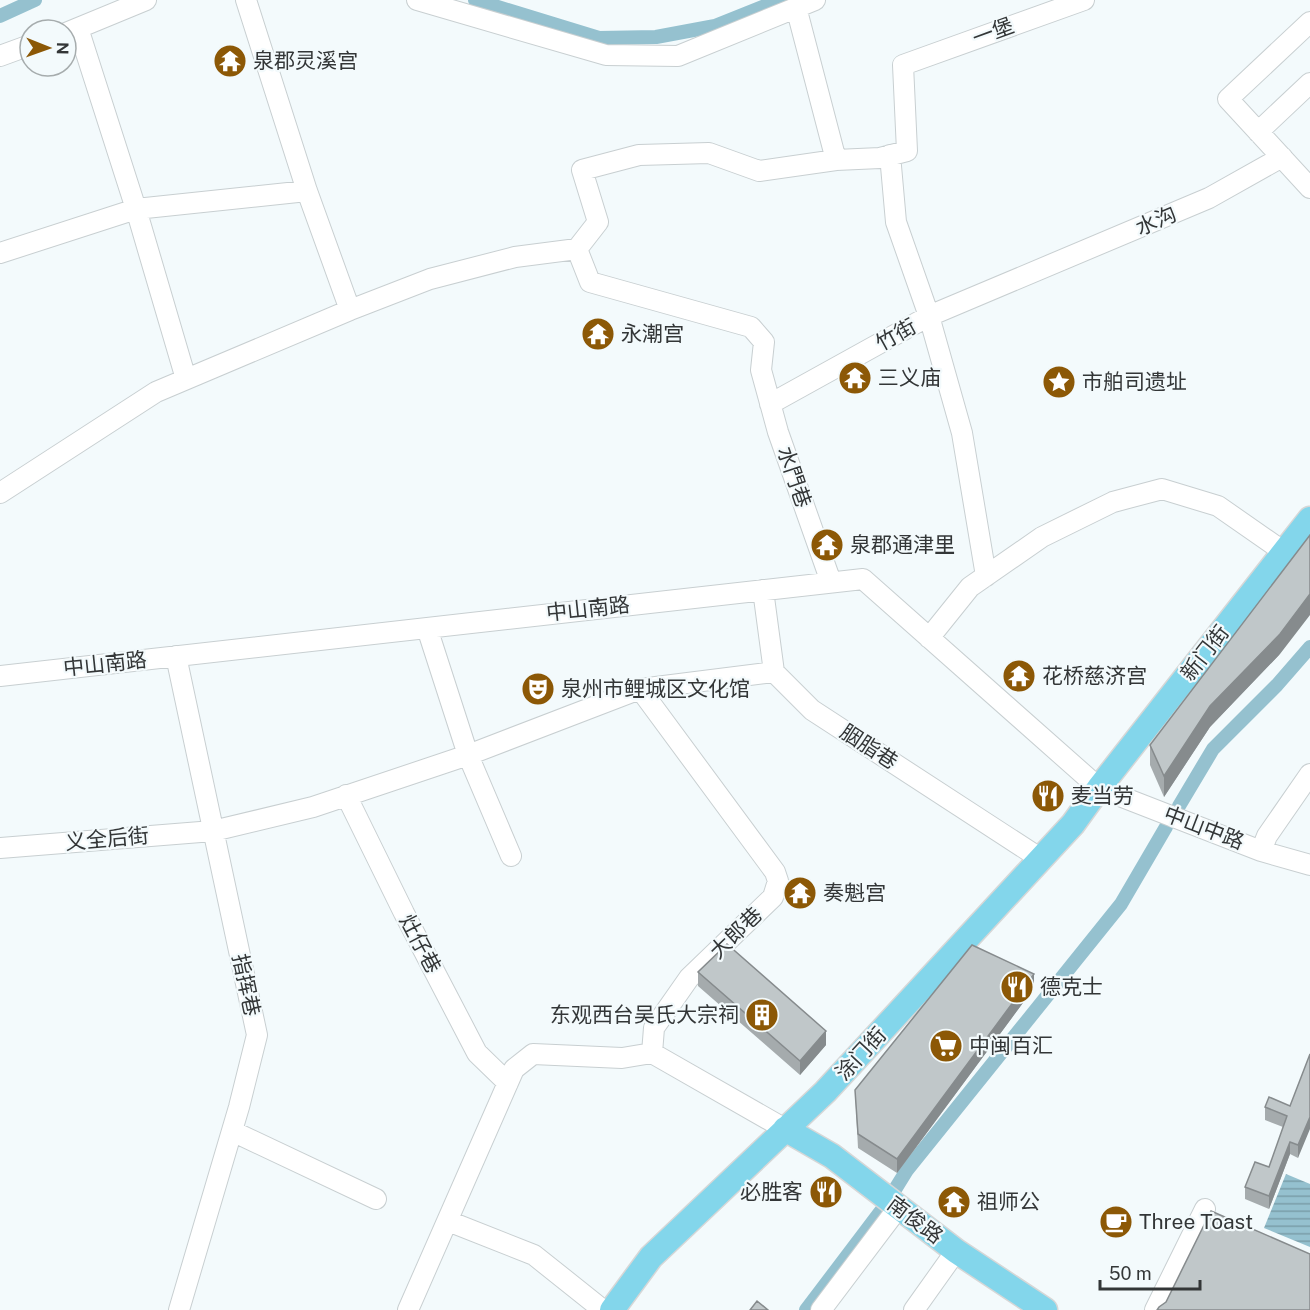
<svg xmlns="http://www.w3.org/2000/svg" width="1310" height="1310" font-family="'Public Sans','Noto Sans SC',sans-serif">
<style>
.water{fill:url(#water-rules)}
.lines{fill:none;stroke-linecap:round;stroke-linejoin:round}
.canal{stroke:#95c1cf;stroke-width:14}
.minor-casing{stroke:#c8cfd1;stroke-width:22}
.major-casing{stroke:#d6d7d7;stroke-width:27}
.minor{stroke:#fff;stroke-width:20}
.major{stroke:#83d6eb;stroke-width:24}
.wall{fill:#a5abad}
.shaded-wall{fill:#868b8d}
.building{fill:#c0c7c9;stroke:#868b8d;stroke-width:1.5}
.labels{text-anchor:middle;stroke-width:4.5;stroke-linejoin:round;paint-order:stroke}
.street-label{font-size:21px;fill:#333637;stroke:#f3fafc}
.poi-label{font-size:21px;fill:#333637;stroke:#f3fafc;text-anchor:start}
</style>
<defs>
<pattern id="water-rules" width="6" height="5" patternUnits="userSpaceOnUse" patternTransform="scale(1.5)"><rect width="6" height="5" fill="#95c1cf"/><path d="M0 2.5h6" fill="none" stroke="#7a9ea9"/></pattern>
</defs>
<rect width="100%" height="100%" fill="#f3fafc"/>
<!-- water -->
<path class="water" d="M1286 1174 1310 1184V1247L1264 1228Z"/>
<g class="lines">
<!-- canal -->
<path class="canal" d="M475 0 599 38 656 37 715 26 780 0
M0 16 35 0
M1179 806 1213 749 1277 685 1310 647
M894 1191 907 1170 1121 904 1166 827
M806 1310 881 1211"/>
<defs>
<path id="minor" d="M246 0 307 191 350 310
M417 0 606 55 678 56 815 0
M796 7 836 160
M1310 22 1228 99 1310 188
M78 28 136 209 186 379
M66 33 146 0
M0 56 30 45
M1258 132 1310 83
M890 155 896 222 929 316 962 433 986 576
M577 249 598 222 582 170 639 155 709 153 759 171 836 160 880 158 907 151 903 65 1084 0
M0 253 136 209 307 191
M770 404 929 316 1209 198 1282 157
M0 493 156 392 350 310 430 279 515 257 577 249 590 282 751 327 764 342 761 370 778 432 831 582
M763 590 774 672 812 710 1041 859
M427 628 468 755 511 856
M929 638 970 587 1042 537 1113 502 1162 489 1218 506 1284 552
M176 656 257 1035 239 1107 179 1310
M0 676 863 579 1099 788 1261 851 1310 865
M640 689 775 872 778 881 773 897 689 978 654 1028 652 1053 785 1129
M346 795 404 913 477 1053 508 1083
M0 848 213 831 313 807 468 755 640 689 774 672
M1261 851 1267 836 1310 774
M232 1131 376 1199
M448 1221 534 1255 603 1310
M408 1310 514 1069 533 1054 622 1058 652 1053
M821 1310 898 1208
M914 1310 956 1251
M1155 1310 1205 1209"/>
<path id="major" d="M785 1129 832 1156 956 1251 1045 1310
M612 1310 651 1257 825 1092 1073 824 1099 788 1310 519"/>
</defs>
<!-- minor casing -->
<use href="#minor" class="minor-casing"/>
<!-- major casing -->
<use href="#major" class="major-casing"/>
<!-- minor -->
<use href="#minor" class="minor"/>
<!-- major -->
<use href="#major" class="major"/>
</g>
<!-- wall -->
<path class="wall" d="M1280 654 1210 727 1164 797 1150 765V745Z
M698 972 826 1045 800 1075 698 986Z
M1034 988 897 1173 858 1148 855 1090Z
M1310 1054 1298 1158 1290 1154 1269 1209 1245 1199V1187L1269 1167 1283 1127 1265 1120V1107L1290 1106Z"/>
<!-- shaded-wall -->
<path class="shaded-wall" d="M1310 594V615L1280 654 1210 727 1164 797V776L1210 706Z
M1034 974V988L897 1173V1159Z
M826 1031V1045L800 1075V1061Z
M1310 1117V1129L1298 1158V1145Z
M1290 1142V1154L1269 1209V1196Z"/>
<!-- building -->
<path class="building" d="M1310 535V594L1280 634 1210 706 1164 776 1150 745Z
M727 944 826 1031 800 1061 698 972Z
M972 945 1034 974 897 1159 858 1134 855 1090Z
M1310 1054V1117L1298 1145 1290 1142 1269 1196 1245 1187 1255 1162 1269 1167 1287 1116 1265 1107 1269 1097 1290 1106Z
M1211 1211 1310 1254V1310H1157L1159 1307 1166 1302Z
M757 1301 768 1310H750Z"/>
<!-- icons -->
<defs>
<symbol id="temple-disc" viewBox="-11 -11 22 22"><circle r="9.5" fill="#8c5806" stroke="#f3fafc"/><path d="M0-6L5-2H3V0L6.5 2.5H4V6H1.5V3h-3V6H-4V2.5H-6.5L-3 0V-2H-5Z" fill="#fff"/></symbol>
<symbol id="sight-disc" viewBox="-11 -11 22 22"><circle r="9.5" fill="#8c5806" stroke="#f3fafc"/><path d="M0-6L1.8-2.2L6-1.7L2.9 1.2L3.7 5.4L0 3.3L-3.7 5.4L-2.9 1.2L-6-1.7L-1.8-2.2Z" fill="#fff"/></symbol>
<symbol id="theatre-disc" viewBox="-11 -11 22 22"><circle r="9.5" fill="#8c5806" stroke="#f3fafc"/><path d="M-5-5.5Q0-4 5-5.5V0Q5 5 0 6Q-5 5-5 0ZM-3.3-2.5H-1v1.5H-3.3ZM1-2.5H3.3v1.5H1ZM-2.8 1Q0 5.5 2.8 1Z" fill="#fff"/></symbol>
<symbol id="restaurant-disc" viewBox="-11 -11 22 22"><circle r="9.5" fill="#8c5806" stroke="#f3fafc"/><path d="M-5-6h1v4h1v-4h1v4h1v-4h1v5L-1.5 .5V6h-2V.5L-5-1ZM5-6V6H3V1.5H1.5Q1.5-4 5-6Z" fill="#fff"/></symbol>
<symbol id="building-disc" viewBox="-11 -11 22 22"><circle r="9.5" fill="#8c5806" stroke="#f3fafc"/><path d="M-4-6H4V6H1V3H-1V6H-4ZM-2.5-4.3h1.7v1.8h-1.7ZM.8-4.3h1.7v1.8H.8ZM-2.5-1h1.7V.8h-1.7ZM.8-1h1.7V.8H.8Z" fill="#fff"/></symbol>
<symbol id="supermarket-disc" viewBox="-11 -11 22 22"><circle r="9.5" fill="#8c5806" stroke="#f3fafc"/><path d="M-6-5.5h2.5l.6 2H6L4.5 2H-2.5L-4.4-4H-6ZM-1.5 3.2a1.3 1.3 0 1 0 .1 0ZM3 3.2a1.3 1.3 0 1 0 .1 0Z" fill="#fff"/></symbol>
<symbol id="cafe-disc" viewBox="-11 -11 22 22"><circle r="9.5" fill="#8c5806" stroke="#f3fafc"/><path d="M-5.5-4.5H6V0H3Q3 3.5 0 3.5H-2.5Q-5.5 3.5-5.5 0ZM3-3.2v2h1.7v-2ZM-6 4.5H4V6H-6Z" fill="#fff"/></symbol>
</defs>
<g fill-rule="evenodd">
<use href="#temple-disc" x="211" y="42" width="38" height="38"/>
<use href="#temple-disc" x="579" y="315" width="38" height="38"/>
<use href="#temple-disc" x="836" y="359" width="38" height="38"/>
<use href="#sight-disc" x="1040" y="363" width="38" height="38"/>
<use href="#temple-disc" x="808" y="526" width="38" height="38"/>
<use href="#temple-disc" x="1000" y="657" width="38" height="38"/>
<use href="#theatre-disc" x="519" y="670" width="38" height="38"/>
<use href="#restaurant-disc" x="1029" y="777" width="38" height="38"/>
<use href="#temple-disc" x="781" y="874" width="38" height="38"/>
<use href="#restaurant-disc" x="998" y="968" width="38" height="38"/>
<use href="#building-disc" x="743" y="996" width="38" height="38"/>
<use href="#supermarket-disc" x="927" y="1027" width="38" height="38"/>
<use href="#restaurant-disc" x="807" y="1173" width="38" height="38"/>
<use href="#temple-disc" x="935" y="1183" width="38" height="38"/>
<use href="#cafe-disc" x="1097" y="1203" width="38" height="38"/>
</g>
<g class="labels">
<!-- street labels -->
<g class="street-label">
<text transform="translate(993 32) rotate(-20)" y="7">一堡</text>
<text transform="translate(1156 221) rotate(-23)" y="7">水沟</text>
<text transform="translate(896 335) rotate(-29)" y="7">竹街</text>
<text transform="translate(794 477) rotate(71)" y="7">水門巷</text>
<text transform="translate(588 609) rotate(-6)" y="7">中山南路</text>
<text transform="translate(1205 653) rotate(-52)" y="7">新门街</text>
<text transform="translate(105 664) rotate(-6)" y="7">中山南路</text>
<text transform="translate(869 747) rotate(33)" y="7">胭脂巷</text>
<text transform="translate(1204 828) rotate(21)" y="7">中山中路</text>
<text transform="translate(107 839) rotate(-5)" y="7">义全后街</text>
<text transform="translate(736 933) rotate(-44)" y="7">大郎巷</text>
<text transform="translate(420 944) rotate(62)" y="7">灶仔巷</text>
<text transform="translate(246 985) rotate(78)" y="7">指挥巷</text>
<text transform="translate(861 1054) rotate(-47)" y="7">涂门街</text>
<text transform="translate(915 1220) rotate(37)" y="7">南俊路</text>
</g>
<!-- poi labels -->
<g class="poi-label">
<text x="253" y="68">泉郡灵溪宫</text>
<text x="621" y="341">永潮宫</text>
<text x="878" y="385">三义庙</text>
<text x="1082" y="389">市舶司遗址</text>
<text x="850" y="552">泉郡通津里</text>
<text x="1042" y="683">花桥慈济宫</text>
<text x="561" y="696">泉州市鲤城区文化馆</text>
<text x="1071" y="803">麦当劳</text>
<text x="823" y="900">奏魁宫</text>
<text x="1040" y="994">德克士</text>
<text x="739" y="1022" text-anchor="end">东观西台吴氏大宗祠</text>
<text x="969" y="1053">中闽百汇</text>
<text x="803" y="1199" text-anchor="end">必胜客</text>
<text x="977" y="1209">祖师公</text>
<text x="1139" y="1229">Three Toast</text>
</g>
</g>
<!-- north arrow -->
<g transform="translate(48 48) rotate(91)"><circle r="28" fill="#f3fafc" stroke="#a6acad" stroke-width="1.5"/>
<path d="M0-4.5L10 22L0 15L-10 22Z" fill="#8c5806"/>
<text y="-9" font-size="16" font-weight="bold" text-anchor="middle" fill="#333637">N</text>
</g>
<!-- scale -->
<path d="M1100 1280v9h100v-9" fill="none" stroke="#333637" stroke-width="3"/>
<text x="1109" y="1280" font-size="18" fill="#333637" stroke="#f3fafc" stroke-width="4.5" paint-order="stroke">50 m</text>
</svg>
